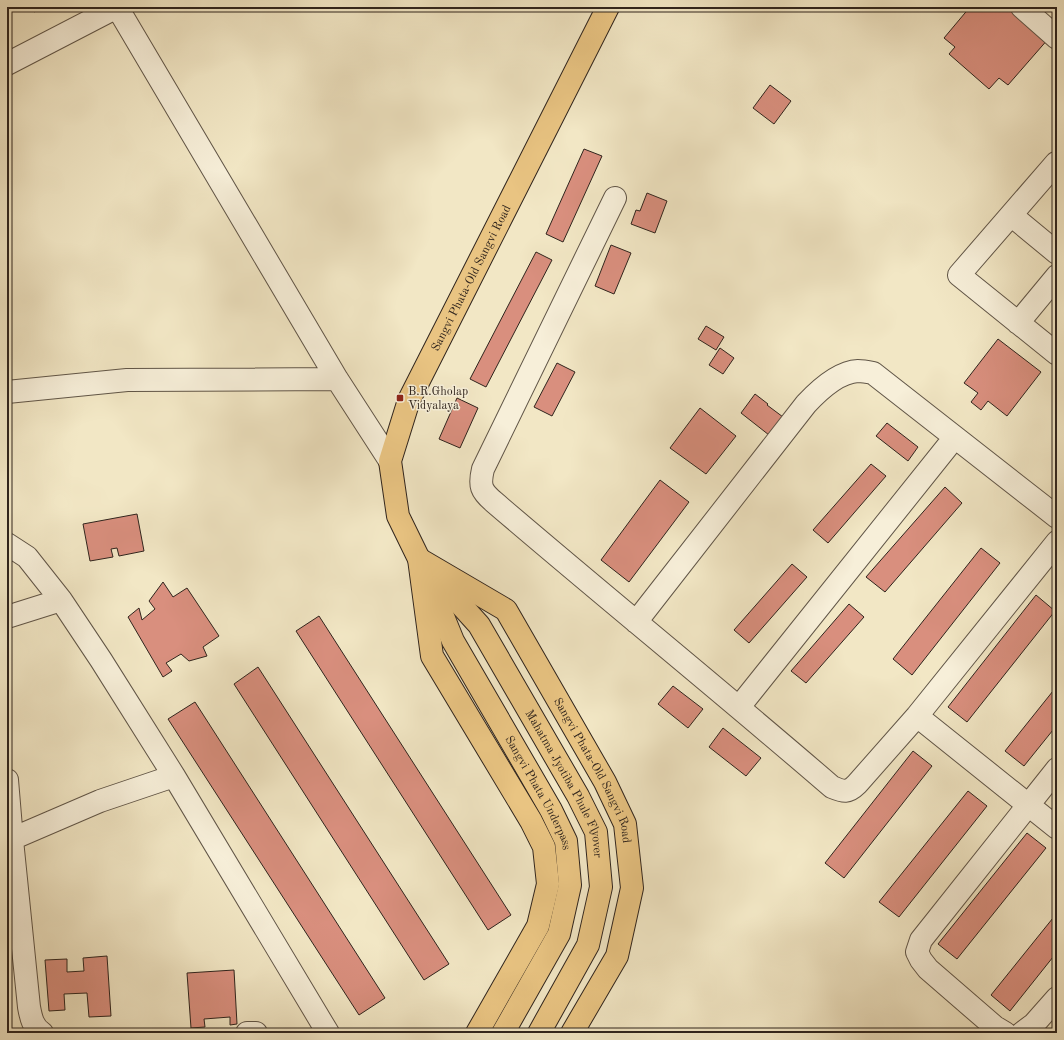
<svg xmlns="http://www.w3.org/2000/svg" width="1064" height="1040" font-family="'Old Standard TT',serif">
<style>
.building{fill:#d98f7e;stroke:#2f241d}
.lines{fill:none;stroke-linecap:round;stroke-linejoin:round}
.minor-casing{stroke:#605547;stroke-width:24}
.major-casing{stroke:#2f241d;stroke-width:24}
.minor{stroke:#f7efd9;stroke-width:22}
.major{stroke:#e9c482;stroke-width:22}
.poi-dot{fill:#8f2418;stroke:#f7efd9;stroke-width:1.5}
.labels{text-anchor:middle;stroke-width:3;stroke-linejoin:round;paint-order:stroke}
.street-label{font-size:12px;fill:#2f241d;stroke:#f7efd9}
.poi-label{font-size:12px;fill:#2f241d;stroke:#f7efd9;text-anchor:start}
</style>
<rect width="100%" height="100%" fill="#f2e7c5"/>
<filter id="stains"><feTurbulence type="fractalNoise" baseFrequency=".005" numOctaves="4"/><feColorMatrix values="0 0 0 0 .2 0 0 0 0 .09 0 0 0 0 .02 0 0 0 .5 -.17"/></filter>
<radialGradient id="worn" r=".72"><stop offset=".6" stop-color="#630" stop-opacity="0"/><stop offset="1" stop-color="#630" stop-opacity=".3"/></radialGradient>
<!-- building -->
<path class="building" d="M30 7H42L34 12Z
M970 7H1013L1049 38 1008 85 999 78 989 89 949 54 955 47 944 38Z
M770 85 791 101 774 124 753 108Z
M584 149 602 156 563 242 546 234Z
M647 193 667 201 655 233 631 224 636 210 640 211Z
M611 245 631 253 614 294 595 286Z
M536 252 552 260 486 387 470 379Z
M706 326 724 337 716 350 698 339Z
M998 339 1041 372 1007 416 988 401 981 410 971 402 978 393 964 383Z
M720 348 734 358 723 374 709 365Z
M557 363 575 372 552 416 534 407Z
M755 394 768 404 767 405 783 417 769 435 741 413Z
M457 398 478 408 460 448 439 439Z
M700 408 736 436 706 474 670 448Z
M887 423 918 447 908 461 876 436Z
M871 464 886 476 828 543 813 530Z
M660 480 689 502 629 582 601 560Z
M945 487 962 503 885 592 866 577Z
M137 514 144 551 119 556 117 548 111 549 113 557 90 561 83 524Z
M981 548 1000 563 912 675 893 659Z
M792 564 807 577 749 643 734 630Z
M163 582 173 597 187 588 219 636 203 647 207 656 189 661 181 654 166 663 172 671 163 677 128 617 139 608 142 620 155 609 149 601Z
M1036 595 1055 611 967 722 948 707Z
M849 604 864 617 806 683 791 671Z
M319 616 511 915 488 930 296 631Z
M258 667 449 964 424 980 234 684Z
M673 686 703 709 688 728 658 704Z
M1057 686V725L1024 766 1005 751Z
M195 702 385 998 359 1015 168 719Z
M723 728 761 758 746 776 709 747Z
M913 751 932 766 844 878 825 863Z
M968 791 987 806 899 917 879 902Z
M1027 833 1046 848 957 959 938 944Z
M1057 913V952L1010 1011 991 995Z
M107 956 111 1016 89 1017 87 993 64 994 65 1010 49 1011 45 960 67 959V972L84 971 83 958Z
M234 970 237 1024 230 1025V1017L204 1019 205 1027 191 1028 187 973Z"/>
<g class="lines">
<defs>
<path id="minor" d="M117 7 337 379 390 461
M1022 7 1057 38
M7 64 117 7
M1057 163H1056L959 275 1057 354
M615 198 483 469C479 486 481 491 494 502 606 598 721 691 832 787 844 792 848 793 857 784L917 716 1057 542
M1011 215 1057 253
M1018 323 1057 276
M7 392 127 380 337 379
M7 544 27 557 61 600 101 660 174 776 328 1033
M7 617 61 600
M636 622 806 404C819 390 838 372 858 371 863 371 868 372 873 373L1057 517
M739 707 955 437
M917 716 1057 828
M7 780 12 840 29 1007C31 1018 33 1027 42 1033
M7 841 100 801 174 776
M247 1033H256
M1005 1033 995 1027 928 969 921 960 917 952 921 940 1057 769
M1022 1033 1034 1024 1057 998"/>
<g id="major">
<path id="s1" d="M419 559 506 610 605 782 625 824 632 888 617 956 572 1033"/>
<path id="s2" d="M433 574 479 625 578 796 596 832 601 887 588 945 539 1033"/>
<path id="s3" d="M431 587 453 641 551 810 566 841 570 885 559 934 503 1033"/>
<path id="s4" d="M477 1033 538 926 548 884 544 847 531 821 432 656 419 559 398 516 390 461 409 400 608 7"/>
</g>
</defs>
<!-- minor casing -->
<use href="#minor" class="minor-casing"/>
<!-- major casing -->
<use href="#major" class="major-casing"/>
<!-- minor -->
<use href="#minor" class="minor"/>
<!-- major -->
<use href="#major" class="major"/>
</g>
<!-- markers -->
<rect class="poi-dot" x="396" y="394" width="8" height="8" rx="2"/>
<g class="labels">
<!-- street labels -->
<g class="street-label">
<text dy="4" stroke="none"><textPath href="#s4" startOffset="827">Sangvi Phata-Old Sangvi Road</textPath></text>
<text dy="4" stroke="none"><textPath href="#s1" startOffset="284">Sangvi Phata-Old Sangvi Road</textPath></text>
<text dy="4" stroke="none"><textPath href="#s2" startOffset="250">Mahatma Jyotiba Phule Flyover</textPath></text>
<text dy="4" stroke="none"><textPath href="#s3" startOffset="233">Sangvi Phata Underpass</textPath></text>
</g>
<!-- poi labels -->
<g class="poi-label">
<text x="408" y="395">B.R.Gholap<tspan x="408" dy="14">Vidyalaya</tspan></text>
</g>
</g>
<!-- margin -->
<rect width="1064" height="1040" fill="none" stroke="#f2e7c5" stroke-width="24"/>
<rect x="8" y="8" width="1048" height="1024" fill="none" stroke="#2f241d" stroke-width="2"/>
<rect x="12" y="12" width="1040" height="1016" fill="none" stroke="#2f241d"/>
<rect width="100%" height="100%" filter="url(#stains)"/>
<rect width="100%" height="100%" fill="url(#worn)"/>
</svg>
